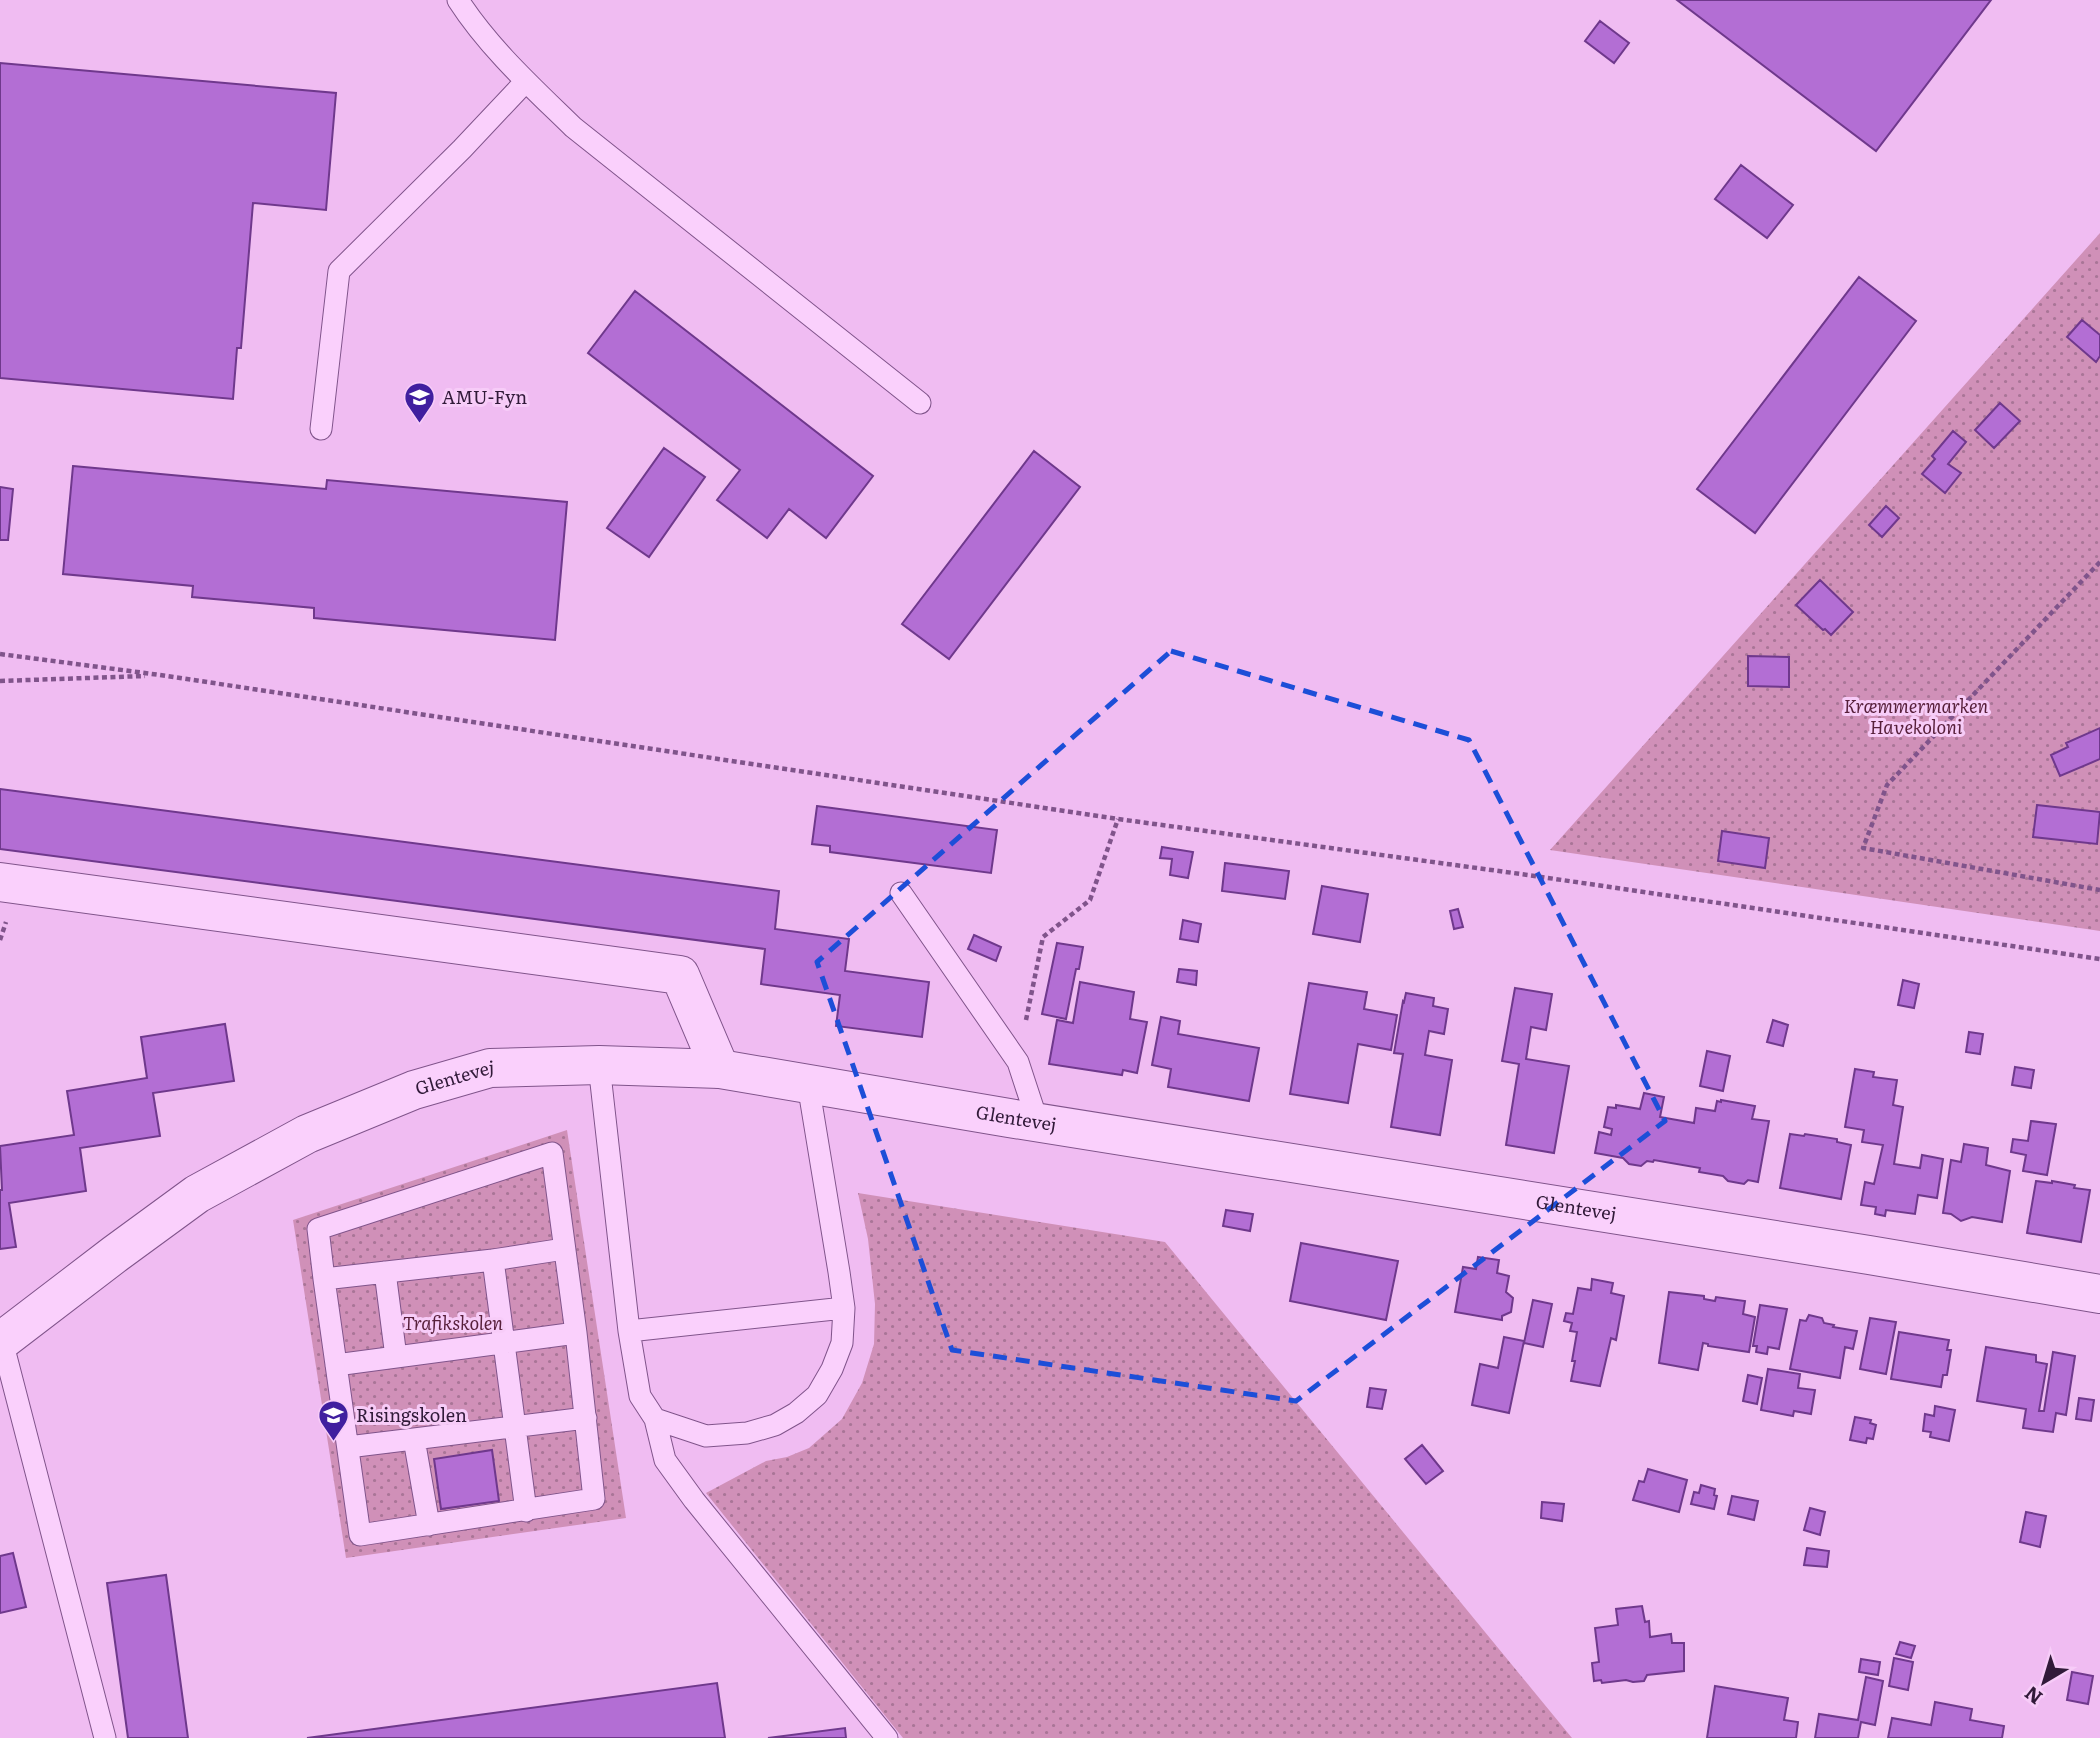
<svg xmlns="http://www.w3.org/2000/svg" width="2100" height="1738" font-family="Literata,serif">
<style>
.park{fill:url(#park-dots)}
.building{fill:#b36ed4;stroke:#6f388c;stroke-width:2}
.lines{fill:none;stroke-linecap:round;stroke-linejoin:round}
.service-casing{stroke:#80548b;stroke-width:23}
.minor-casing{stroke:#80548b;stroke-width:40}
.path{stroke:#80548b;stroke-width:4.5;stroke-dasharray:5 3.5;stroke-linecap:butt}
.service{stroke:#fad0fc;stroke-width:21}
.minor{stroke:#fad0fc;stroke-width:38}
.marked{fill:none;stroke:#1d4ed8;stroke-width:5;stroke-dasharray:14 9;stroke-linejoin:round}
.labels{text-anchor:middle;stroke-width:6;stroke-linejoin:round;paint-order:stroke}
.poi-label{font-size:18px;fill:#311a39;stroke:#f7ccf8;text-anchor:start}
.park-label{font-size:18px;font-style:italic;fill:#571f3a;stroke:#f7ccf8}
.street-label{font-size:18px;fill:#311a39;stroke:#f7ccf8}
</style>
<defs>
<pattern id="park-dots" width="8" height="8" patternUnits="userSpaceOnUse" patternTransform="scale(1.75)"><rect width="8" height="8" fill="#d090b8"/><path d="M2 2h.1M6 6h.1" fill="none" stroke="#a97597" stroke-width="1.8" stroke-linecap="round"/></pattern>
</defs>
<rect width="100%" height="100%" fill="#f0bcf2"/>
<!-- park -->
<path class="park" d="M2100 233V931L1550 850Z
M567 1130 626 1518 346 1558 293 1220Z
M858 1193 1165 1242 1572 1738H903L706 1493 766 1461 787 1457 809 1448 842 1419 862 1383 874 1344 875 1304 868 1239Z"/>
<!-- building -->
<path class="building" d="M1677 0H1991L1876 151Z
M1600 21 1629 43 1614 63 1585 41Z
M0 63 336 93 326 210 253 203 241 348H237L233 399 0 378Z
M1741 165 1793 205 1767 238 1715 199Z
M1859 277 1916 321 1755 533 1697 489Z
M635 291 873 476 826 538 789 509 767 538 717 500 740 470 588 353Z
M2082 320 2100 335V356L2096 362 2067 337Z
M2000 403 2020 421 1994 448 1975 430Z
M1953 431 1966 442 1948 464 1961 473 1945 493 1922 474 1935 459 1932 456Z
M664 448 705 477 649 557 607 528Z
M1034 451 1080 487 949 659 902 624Z
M73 466 326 489 327 480 567 502 555 640 314 618V608L192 597 193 586 63 574Z
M0 487 13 489 8 540H0Z
M1886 506 1899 518 1882 537 1869 525Z
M1820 580 1853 612 1831 635 1825 629 1823 630 1796 605Z
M1748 656 1789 657V687L1748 686Z
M2100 728V759L2060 776 2051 755 2068 747 2066 743Z
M0 789 779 891 775 929 849 939 845 971 929 982 922 1037 836 1026 840 995 761 984 765 949 0 849Z
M2037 805 2100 812 2097 844 2033 837Z
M817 806 997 830 991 873 830 852V846L812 844Z
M1722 831 1769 838 1765 868 1718 861Z
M1162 847 1193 852 1188 878 1170 875 1172 859 1160 858Z
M1225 863 1289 871 1285 899 1222 891Z
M1322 886 1368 894 1360 942 1313 934Z
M1458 909 1463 927 1454 929 1450 911Z
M1183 920 1201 924 1198 942 1180 939Z
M974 935 1001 947 996 961 968 949Z
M1057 943 1083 947 1079 969H1076L1066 1019 1042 1014Z
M1179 969 1197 971 1196 985 1177 982Z
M1903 980 1919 984 1914 1008 1898 1005Z
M1080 982 1134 992 1130 1019 1147 1022 1137 1073 1123 1070 1122 1075 1049 1064 1057 1020 1073 1023Z
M1309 983 1367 992 1364 1009 1397 1015 1391 1050 1358 1044 1348 1103 1290 1094Z
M1515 988 1552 994 1546 1030 1531 1027 1526 1059 1569 1066 1554 1153 1506 1145 1519 1064 1502 1061Z
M1406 993 1434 998 1433 1006 1448 1009 1444 1034 1429 1031 1425 1055 1452 1060 1440 1135 1391 1127 1403 1054 1394 1053 1403 1001 1404 1002Z
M1161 1017 1180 1021 1178 1034 1259 1048 1249 1101 1168 1087 1171 1069 1152 1065Z
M1773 1020 1788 1025 1783 1046 1767 1042Z
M225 1024 234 1081 153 1093 160 1136 80 1148 86 1191 9 1203 16 1247 0 1249V1190H2L0 1146 74 1135 67 1091 147 1078 141 1037Z
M1969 1032 1983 1034 1980 1054 1966 1052Z
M1707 1051 1730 1056 1723 1091 1700 1086Z
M2015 1067 2034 1070 2031 1088 2012 1085Z
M1855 1069 1874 1072 1873 1077 1897 1080 1893 1105 1903 1107 1894 1164 1920 1168 1922 1155 1943 1159 1937 1198 1918 1195 1915 1214 1886 1210 1885 1216 1875 1214 1876 1207 1861 1205 1865 1182 1874 1184 1883 1145 1862 1142 1864 1130 1845 1127Z
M1644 1093 1664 1097 1660 1117 1694 1123 1696 1108 1715 1111 1717 1101 1721 1102V1100L1755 1106 1752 1119 1769 1121 1758 1182 1748 1180 1744 1184 1728 1181 1723 1176 1699 1172 1700 1168 1654 1160 1653 1162 1647 1161 1641 1166 1629 1164 1623 1158 1595 1153 1599 1132 1611 1135 1612 1129 1604 1127 1608 1107 1616 1108V1105L1640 1109Z
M2031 1121 2056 1124 2047 1175 2023 1171 2026 1155 2011 1152 2013 1139 2028 1141Z
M1790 1134 1804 1136 1805 1134 1837 1139V1142L1851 1145 1841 1199 1780 1188Z
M1964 1144 1988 1148 1986 1165 2010 1171 2002 1222 1972 1217 1961 1221 1951 1214 1943 1213 1951 1160 1961 1162Z
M2036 1181 2052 1183V1181L2075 1185 2074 1188 2090 1190 2081 1242 2027 1233Z
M1226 1210 1253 1214 1250 1231 1223 1226Z
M1301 1243 1398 1261 1386 1320 1290 1301Z
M1478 1257 1499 1260 1497 1273 1509 1276 1506 1292 1513 1298 1511 1312 1502 1316V1320L1455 1312 1463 1267 1476 1269Z
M1592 1279 1613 1283 1611 1293 1624 1296 1616 1340 1611 1338 1600 1386 1571 1381 1575 1361H1572L1577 1332 1570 1331 1572 1323 1564 1321 1566 1313 1573 1314 1578 1288 1591 1290Z
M1669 1292 1704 1296V1299L1715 1301 1716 1297 1745 1301 1743 1314 1755 1317 1749 1352 1708 1346V1344L1703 1343 1698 1370 1659 1363Z
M1533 1300 1552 1304 1543 1347 1524 1343Z
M1760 1305 1787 1309 1779 1349 1768 1347 1767 1354 1756 1352 1757 1346H1753Z
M1809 1315 1822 1318 1824 1323 1834 1325 1833 1327 1857 1331 1853 1349 1845 1347 1840 1378 1790 1369 1800 1320 1806 1321Z
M1870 1318 1896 1322 1886 1374 1860 1369Z
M1899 1332 1949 1340 1947 1350H1951L1947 1375H1943L1941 1387 1891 1379Z
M1504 1337 1524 1341 1509 1413 1472 1405 1480 1364 1498 1368Z
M1986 1347 2036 1355V1362L2047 1364 2039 1411H2044L2053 1352 2075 1356 2066 1415 2056 1413 2053 1432 2023 1428 2026 1409 1977 1401Z
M1768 1369 1800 1374 1798 1388 1815 1390 1811 1414 1794 1411 1793 1416 1761 1410Z
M1748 1375 1762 1378 1757 1404 1743 1401Z
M1370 1388 1386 1390 1382 1409 1367 1407Z
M2079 1398 2094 1400 2091 1421 2076 1419Z
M1935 1406 1955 1410 1949 1441 1930 1437 1931 1432 1923 1431 1925 1414 1934 1416Z
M1855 1417 1871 1420 1870 1423 1876 1425 1873 1439 1867 1438 1866 1443 1850 1440Z
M1422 1445 1443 1471 1426 1484 1405 1459Z
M492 1450 499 1501 441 1509 434 1459Z
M1648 1469 1687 1480 1679 1512 1633 1500 1639 1481 1644 1482Z
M1701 1485 1715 1489 1714 1495 1717 1496 1714 1509 1691 1504 1694 1492 1699 1493Z
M1732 1496 1758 1501 1754 1520 1728 1514Z
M1542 1502 1564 1504 1562 1521 1541 1518Z
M1810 1508 1825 1512 1820 1535 1804 1530Z
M2026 1512 2046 1516 2040 1547 2020 1542Z
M1807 1548 1829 1551 1827 1567 1804 1565Z
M13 1553 26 1607 0 1613V1556Z
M166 1575 188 1738H128L107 1583Z
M1642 1606 1645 1622 1649 1621 1650 1637 1671 1634 1672 1643H1684V1671L1647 1675 1644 1681 1633 1682 1626 1680 1602 1683 1601 1680 1594 1681 1592 1663 1599 1662 1595 1628 1618 1625 1616 1609Z
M1900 1642 1915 1646 1911 1658 1896 1654Z
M1894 1658 1913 1662 1908 1690 1889 1686Z
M1861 1659 1880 1662 1878 1675 1859 1672Z
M2072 1672 2093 1676 2088 1704 2067 1700Z
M1866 1677 1883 1681 1875 1725 1861 1722 1858 1738H1815L1819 1714 1858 1720Z
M717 1683 725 1738H307Z
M1715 1686 1788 1698 1784 1720 1798 1722 1796 1738H1707Z
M1935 1702 1972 1709 1970 1720 2004 1726 2002 1738H1888L1892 1718 1931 1725Z
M845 1728 846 1738H768Z"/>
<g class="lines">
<defs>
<path id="service" d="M458 0C489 48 532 87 573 127L920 403
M321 429 339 271 462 149 526 81
M901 893 1018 1062 1038 1123
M599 1065 629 1331 640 1396 655 1419 706 1436 747 1433 775 1425 796 1413 817 1395 832 1369 842 1343 844 1308 839 1272 808 1084
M493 1260 564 1249
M385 1272 396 1357
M324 1279 318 1229 552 1153 576 1333 594 1499 360 1535 324 1279 493 1260 526 1511
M629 1331 844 1308
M2 1341 105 1738
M336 1365 576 1333
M655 1419 665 1460 694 1500 887 1738
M414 1439 429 1525
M348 1447 586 1418"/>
<g id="minor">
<path d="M0 882 680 975 720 1069"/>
<path id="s1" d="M0 1342 115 1254 197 1194 307 1134 414 1090 490 1068 599 1065 720 1069 1009 1118 1869 1255 2100 1294"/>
</g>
</defs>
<!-- service casing -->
<use href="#service" class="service-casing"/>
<!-- minor casing -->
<use href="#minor" class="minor-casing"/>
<!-- path -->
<path class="path" d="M2100 562 1887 785 1863 848 2100 890
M0 654 160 675 1118 819 1528 875 2100 959
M0 681 145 676
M0 940 6 922
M1026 1020 1043 937 1090 900 1118 819"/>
<!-- service -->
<use href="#service" class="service"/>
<!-- minor -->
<use href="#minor" class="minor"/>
</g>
<!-- marked area -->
<path class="marked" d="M1171 651 1469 740 1665 1121 1296 1401 952 1350 817 962Z"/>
<!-- icons -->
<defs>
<symbol id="university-pin" viewBox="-11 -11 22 30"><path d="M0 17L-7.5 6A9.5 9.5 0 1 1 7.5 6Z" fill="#401f9f" stroke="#f7ccf8"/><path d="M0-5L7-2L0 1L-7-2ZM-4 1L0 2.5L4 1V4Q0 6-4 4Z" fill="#fff"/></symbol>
<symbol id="school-pin" viewBox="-11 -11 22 30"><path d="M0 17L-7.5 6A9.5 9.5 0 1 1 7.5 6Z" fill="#401f9f" stroke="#f7ccf8"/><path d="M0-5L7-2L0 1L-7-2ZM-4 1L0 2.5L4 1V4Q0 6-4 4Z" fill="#fff"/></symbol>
</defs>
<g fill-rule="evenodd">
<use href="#university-pin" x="402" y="380" width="35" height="47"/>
<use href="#school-pin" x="316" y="1398" width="35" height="47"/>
</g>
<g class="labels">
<!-- poi labels -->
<g class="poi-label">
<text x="442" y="404">AMU-Fyn</text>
<text x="356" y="1422">Risingskolen</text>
</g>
<!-- park labels -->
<g class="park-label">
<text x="1916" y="713">Kræmmermarken<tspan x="1916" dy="21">Havekoloni</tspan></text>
<text x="453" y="1330">Trafikskolen</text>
</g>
<!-- street labels -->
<g class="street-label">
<text dy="6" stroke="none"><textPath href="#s1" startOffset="530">Glentevej</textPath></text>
<text dy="6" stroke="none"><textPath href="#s1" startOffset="1097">Glentevej</textPath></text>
<text dy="6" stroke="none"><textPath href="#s1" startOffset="1664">Glentevej</textPath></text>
</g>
</g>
<!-- north arrow -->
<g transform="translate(2044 1682) rotate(218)" stroke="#f7ccf8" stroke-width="5" paint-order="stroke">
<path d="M0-5L12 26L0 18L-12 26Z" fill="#311a39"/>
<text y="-10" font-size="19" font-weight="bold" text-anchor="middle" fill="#311a39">N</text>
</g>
</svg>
